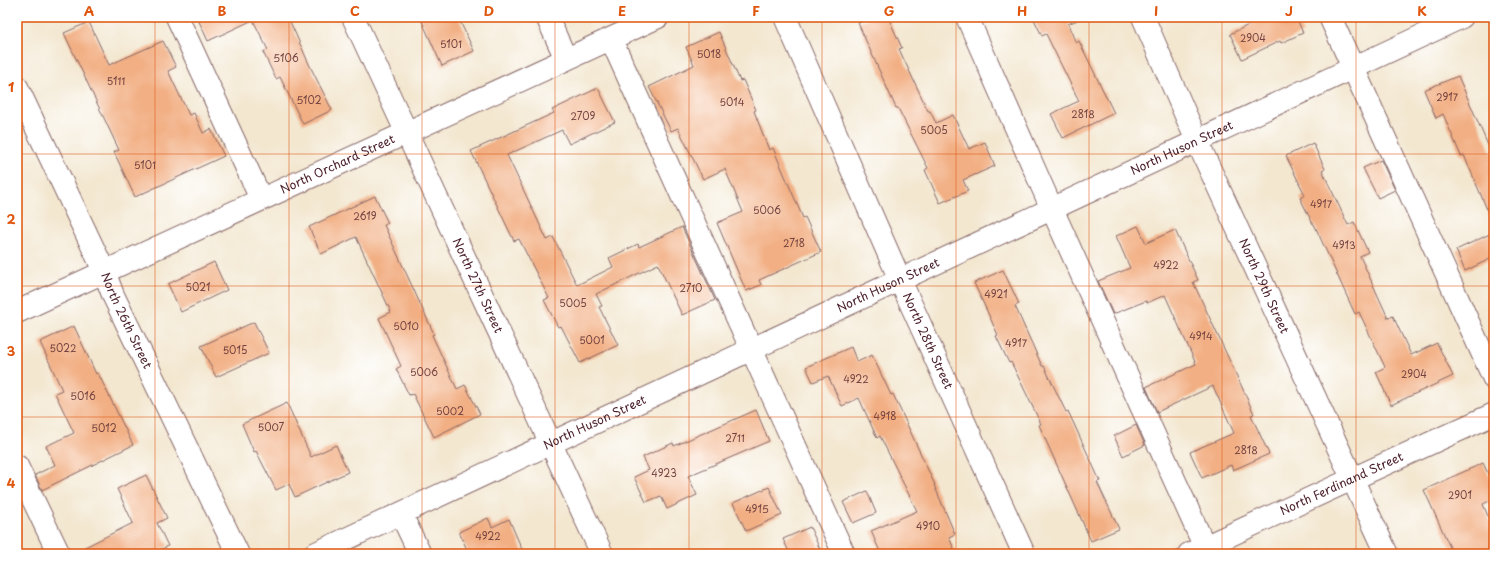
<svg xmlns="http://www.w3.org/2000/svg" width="1511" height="571" font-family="'Playpen Sans',sans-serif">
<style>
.building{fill:#f2af83}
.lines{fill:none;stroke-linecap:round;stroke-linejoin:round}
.minor-casing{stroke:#856565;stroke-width:24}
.minor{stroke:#fff;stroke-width:22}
.grid{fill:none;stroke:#e0560e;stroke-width:1;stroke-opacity:0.55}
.labels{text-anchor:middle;stroke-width:3.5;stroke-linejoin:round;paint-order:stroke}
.number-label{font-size:10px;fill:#744341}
.street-label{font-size:12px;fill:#4a1f2b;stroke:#fff}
.neatline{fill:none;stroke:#e0560e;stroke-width:1.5}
.grid-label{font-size:13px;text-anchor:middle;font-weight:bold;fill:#e0560e}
</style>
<rect width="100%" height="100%" fill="#fff"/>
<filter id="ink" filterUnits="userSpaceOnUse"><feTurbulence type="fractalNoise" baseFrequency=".025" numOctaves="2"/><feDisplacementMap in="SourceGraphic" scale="8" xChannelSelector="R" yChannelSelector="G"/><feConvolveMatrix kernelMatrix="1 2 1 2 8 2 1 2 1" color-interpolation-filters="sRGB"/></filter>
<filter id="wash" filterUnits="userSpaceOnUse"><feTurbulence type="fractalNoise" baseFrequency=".012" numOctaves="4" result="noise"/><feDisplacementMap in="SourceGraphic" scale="16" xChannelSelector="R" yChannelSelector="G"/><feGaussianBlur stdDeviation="0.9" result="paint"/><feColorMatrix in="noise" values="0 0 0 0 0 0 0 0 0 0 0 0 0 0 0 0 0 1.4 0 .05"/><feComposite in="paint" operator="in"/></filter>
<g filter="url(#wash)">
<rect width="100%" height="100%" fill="#f3e7d0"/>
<g id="blocks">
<!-- building -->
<path class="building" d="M197 17H288L309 64 332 110 303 124 280 77 276 79 263 52 268 50 253 20 208 41Z
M420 17H458L474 51 442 66Z
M872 17H888L902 48 899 49 928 111H930L936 123 953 115 969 149 985 142 995 166 963 180 968 191 940 203 925 170 928 168 898 108H896L858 23Z
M1033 17H1084L1068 24 1076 43 1079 41 1114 113 1063 138 1051 114 1079 101 1046 34 1042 36Z
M1265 17H1296L1303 33 1281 43 1280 41 1242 59 1230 34Z
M89 22 109 65 163 41 176 67 168 71 189 115 194 113 203 133 211 129 224 156 135 197 114 152 119 150 64 33Z
M719 32 740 81 743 80 756 110 754 111 769 150 773 148 803 218 805 217 821 252 759 280 761 285 746 291 717 223 743 212 725 169 703 179 678 128 671 131 649 87 694 65 686 47Z
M1458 76 1494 159V226L1464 155 1461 156 1443 114 1436 118 1424 90Z
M598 88 615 122 569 144 562 130 507 155 547 240 553 237 577 285 613 267 609 258 638 244 639 247 682 227 715 300 682 315 658 264 596 294 602 306 599 307 618 345 580 363 561 326 558 327 544 300 549 298 519 239 514 241 471 151 554 113 552 110Z
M1313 143 1325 169 1322 170 1348 225 1354 222 1368 252 1360 256 1388 318 1393 316 1411 355 1437 343 1453 376 1391 405 1376 372 1385 367 1359 312 1355 314 1314 224H1313L1300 198 1305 195 1286 156Z
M1381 160 1395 190 1378 198 1363 168Z
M375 196 388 223 384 225 434 334 432 335 457 389 465 385 480 414 434 437 413 394 409 395 396 369 401 366 379 318 391 312 356 237 321 254 309 227Z
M1138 226 1146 243 1175 230 1198 280 1193 282 1241 385 1254 414 1251 415 1269 454 1233 470 1231 465 1202 478 1190 452 1234 433 1213 386 1157 412 1146 387 1196 364 1165 295 1147 303 1146 301 1113 314 1098 281 1130 268 1116 236Z
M1494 232V257L1465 271 1456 250Z
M214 262 227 290 181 312 168 284Z
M1003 270 1019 304 1015 306 1042 366H1044L1066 412 1068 411 1100 481 1097 482 1119 529 1091 541 1039 425 1041 424 1011 362 1009 363 996 336 998 335 974 283Z
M254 322 269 353 216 377 201 346Z
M74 326 96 374 98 373 133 445 42 490 35 475 55 465 46 446 74 433 55 393 62 390 40 342Z
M851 347 857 362 872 355 891 395 893 394 935 485H934L955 534 949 537 956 554H881L871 531 917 511 880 436 877 438 859 398 842 406 828 376 813 382 806 367Z
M287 403 311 457 336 445 348 472 295 497 289 484 276 490 256 451 254 452 242 424Z
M756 410 769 441 688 476 697 495 667 509 661 496 646 502 634 477 649 470 643 457 673 443 674 446Z
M1136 425 1145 445 1123 456 1114 436Z
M1483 463 1494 486V499L1483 504 1494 531V554H1453L1424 490Z
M146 475 167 518 157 523 168 546 152 554H71L133 523 117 489Z
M769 487 782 515 746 531 733 503Z
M867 491 876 513 853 523 843 502Z
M488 518 492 527 509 519 524 554H469L459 532Z
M810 527 822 554H790L783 539Z"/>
</g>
</g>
<g filter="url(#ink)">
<use href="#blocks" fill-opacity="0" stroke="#856565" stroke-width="1"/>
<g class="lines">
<defs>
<g id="minor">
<path d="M177 17 261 199"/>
<path id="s1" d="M353 17 602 554"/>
<path d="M547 17 566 59"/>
<path id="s2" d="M785 17 900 280 1024 554"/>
<path d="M967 17 1052 209 1208 554"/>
<path id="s3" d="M1143 17 1197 141 1387 554"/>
<path d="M1330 17 1494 379"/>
<path d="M611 39 844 554"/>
<path id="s4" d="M17 87 104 271 113 295 238 554"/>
<path id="s5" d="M17 312 658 17"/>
<path d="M17 466 59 554"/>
<path d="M401 514 420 554"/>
<path id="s6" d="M314 554 1462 17"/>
<path id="s7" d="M1189 554 1494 414"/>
</g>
</defs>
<!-- minor casing -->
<use href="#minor" class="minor-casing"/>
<!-- minor -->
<use href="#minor" class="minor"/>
</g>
</g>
<!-- grid -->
<path class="grid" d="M155 17V554M289 17V554M422 17V554M555 17V554M689 17V554M822 17V554M956 17V554M1089 17V554M1222 17V554M1356 17V554M17 154H1494M17 286H1494M17 417H1494"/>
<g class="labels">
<!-- number labels -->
<g class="number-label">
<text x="1253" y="42">2904</text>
<text x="451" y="48">5101</text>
<text x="709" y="58">5018</text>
<text x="286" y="62">5106</text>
<text x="116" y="85">5111</text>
<text x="1447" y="101">2917</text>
<text x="309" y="104">5102</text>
<text x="732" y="106">5014</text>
<text x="1083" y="118">2818</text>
<text x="583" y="120">2709</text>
<text x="934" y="134">5005</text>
<text x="145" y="169">5101</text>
<text x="1321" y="208">4917</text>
<text x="767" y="214">5006</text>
<text x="365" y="220">2619</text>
<text x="794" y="247">2718</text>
<text x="1344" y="249">4913</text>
<text x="1166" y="269">4922</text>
<text x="198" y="291">5021</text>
<text x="691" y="292">2710</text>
<text x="996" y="298">4921</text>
<text x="573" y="307">5005</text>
<text x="406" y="330">5010</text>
<text x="1201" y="340">4914</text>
<text x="592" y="344">5001</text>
<text x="1016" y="347">4917</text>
<text x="63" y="352">5022</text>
<text x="235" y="354">5015</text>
<text x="424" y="376">5006</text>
<text x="1414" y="378">2904</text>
<text x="856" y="383">4922</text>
<text x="83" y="400">5016</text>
<text x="450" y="415">5002</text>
<text x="885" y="420">4918</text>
<text x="271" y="431">5007</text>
<text x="104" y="432">5012</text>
<text x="735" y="442">2711</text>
<text x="1246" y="454">2818</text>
<text x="664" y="477">4923</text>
<text x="1460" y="499">2901</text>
<text x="757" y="513">4915</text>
<text x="928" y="530">4910</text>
<text x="488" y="540">4922</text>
</g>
<!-- street labels -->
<g class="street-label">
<text dy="4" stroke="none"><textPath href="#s6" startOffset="958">North Huson Street</textPath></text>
<text dy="4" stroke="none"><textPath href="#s5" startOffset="353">North Orchard Street</textPath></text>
<text dy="4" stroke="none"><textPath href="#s1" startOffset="296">North 27th Street</textPath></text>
<text dy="4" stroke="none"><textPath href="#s6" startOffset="634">North Huson Street</textPath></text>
<text dy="4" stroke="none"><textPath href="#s3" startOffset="295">North 29th Street</textPath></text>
<text dy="4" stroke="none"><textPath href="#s4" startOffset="258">North 26th Street</textPath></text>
<text dy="4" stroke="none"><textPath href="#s2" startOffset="354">North 28th Street</textPath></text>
<text dy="4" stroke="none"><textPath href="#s6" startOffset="310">North Huson Street</textPath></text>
<text dy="4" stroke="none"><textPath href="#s7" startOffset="168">North Ferdinand Street</textPath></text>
</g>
</g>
<!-- margin -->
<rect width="1511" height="571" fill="none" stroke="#fff" stroke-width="44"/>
<rect x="22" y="22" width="1467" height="527" class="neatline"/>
<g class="grid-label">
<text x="89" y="16">A</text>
<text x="222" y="16">B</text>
<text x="355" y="16">C</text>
<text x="489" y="16">D</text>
<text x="622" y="16">E</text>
<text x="756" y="16">F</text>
<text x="889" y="16">G</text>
<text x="1022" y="16">H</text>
<text x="1156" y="16">I</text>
<text x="1289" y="16">J</text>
<text x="1422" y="16">K</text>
<text x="11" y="92">1</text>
<text x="11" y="224">2</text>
<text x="11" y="356">3</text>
<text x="11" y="488">4</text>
</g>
</svg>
